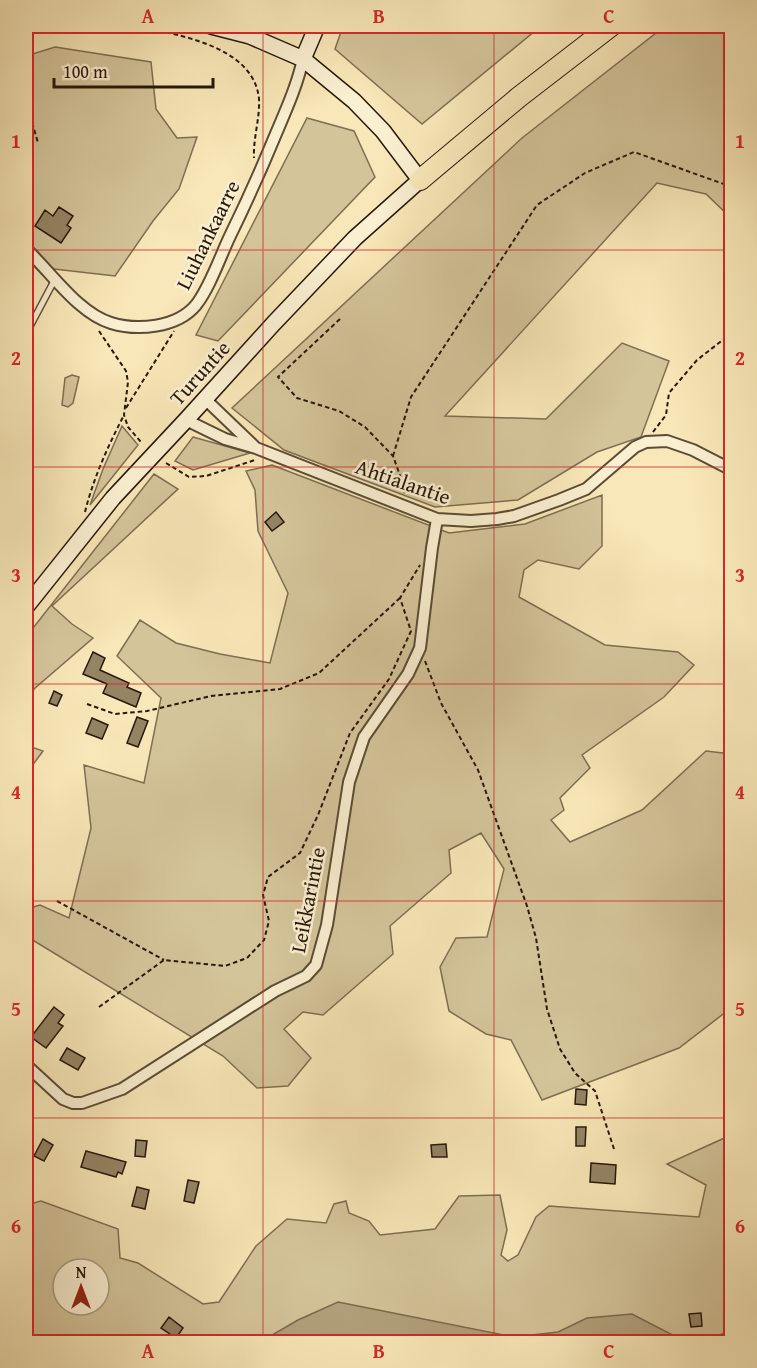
<svg xmlns="http://www.w3.org/2000/svg" width="757" height="1368" font-family="'Gentium Book Plus',serif">
<style>
.green{fill:#d4c49a;stroke:#7e6e52;stroke-width:1.5;fill-rule:evenodd}
.water{fill:#b1a17c;stroke:#7a6a4e;stroke-width:1.5}
.building{fill:#948464;stroke:#271809;stroke-width:1.5}
.lines{fill:none;stroke-linecap:round;stroke-linejoin:round}
.lane-casing{stroke:#5b4c35;stroke-width:8}
.street-casing{stroke:#5b4c35;stroke-width:14}
.secondary-casing{stroke:#271809;stroke-width:18}
.highway-casing{stroke:#271809;stroke-width:22}
.path{stroke:#271809;stroke-width:2;stroke-dasharray:4.5 3;stroke-linecap:butt}
.lane{stroke:#faefd1;stroke-width:5}
.street{stroke:#faefd1;stroke-width:10}
.secondary{stroke:#faefd1;stroke-width:15}
.highway{stroke:#f8e7b8;stroke-width:20}
.grid{fill:none;stroke:#d62828;stroke-width:1.5;stroke-opacity:0.55}
.labels{text-anchor:middle;stroke-width:5;stroke-linejoin:round;paint-order:stroke}
.street-label{font-size:21px;fill:#271809;stroke:#faefd1}
.neatline{fill:none;stroke:#d62828;stroke-width:2}
.grid-label{font-size:20px;text-anchor:middle;font-weight:bold;fill:#d62828}
</style>
<rect width="100%" height="100%" fill="#f8e7b8"/>
<filter id="stains"><feTurbulence type="fractalNoise" baseFrequency=".00333" numOctaves="4"/><feColorMatrix values="0 0 0 0 .2 0 0 0 0 .09 0 0 0 0 .02 0 0 0 .5 -.17"/></filter>
<radialGradient id="worn" r=".72"><stop offset=".6" stop-color="#630" stop-opacity="0"/><stop offset="1" stop-color="#630" stop-opacity=".3"/></radialGradient>
<!-- green -->
<path class="green" d="M343 26H541L422 124 335 49Z
M665 26H731V218L706 194 657 183 445 416 546 419 622 343 669 361 641 437 597 452 518 500 435 507 284 450 232 408 522 138Z
M55 47 151 62 156 109 177 138 197 137 179 189 153 221 115 276 54 269 26 246V56Z
M307 118 354 131 375 177 218 341 196 335Z
M72 375 79 377 73 403 68 407 62 405 65 378Z
M122 426 138 445 90 505 103 469Z
M193 437 250 453 193 470 175 461Z
M272 465 449 533 525 524 602 495V546L579 569 538 560 524 570 519 597 605 645 678 652 694 665 664 697 582 755 590 768 560 798 564 810 551 820 570 842 642 810 706 751 723 753 731 768V1008L679 1048 542 1100 511 1040 486 1034 449 1011 440 967 456 938 487 937 504 869 481 833 449 850 451 873 390 926 393 954 323 1015 303 1012 284 1029 311 1058 288 1086 257 1088 223 1056 26 936V909L40 905 69 918 91 828 84 765 144 783 161 698 117 656 140 620 176 643 220 654 270 663 288 593 258 531 255 490 246 471Z
M154 474 178 489 52 606 72 624 93 638 34 689 26 713V637Z
M26 745 43 751 26 774Z
M731 1135V1342H26V1205L41 1201 118 1229 120 1258 138 1263 203 1304 219 1302 256 1246 287 1219 326 1223 334 1204 346 1201 349 1213 369 1221 380 1235 435 1229 459 1196 500 1195 507 1230 501 1255 508 1261 518 1255 536 1217 549 1206 699 1217 706 1185 667 1164ZM63 1269H99V1305H63Z"/>
<!-- water -->
<path class="water" d="M338 1302 514 1337 558 1332 587 1318 632 1314 686 1342 711 1339 731 1330V1342H260L298 1320Z"/>
<!-- building -->
<path class="building" d="M59 207 73 216 67 225 71 228 61 243 35 226 45 210 53 216Z
M276 512 284 522 272 531 265 522Z
M93 652 105 658 100 670 129 683 127 687 141 693 136 707 103 693 107 684 83 674Z
M54 691 62 695 57 706 49 703Z
M137 717 148 721 138 747 127 743Z
M92 718 108 725 102 739 86 733Z
M54 1007 64 1015 58 1023 63 1026 46 1048 31 1037Z
M67 1048 85 1058 78 1070 60 1060Z
M576 1089 587 1090 586 1105 575 1104Z
M576 1127H586L585 1146H576Z
M43 1139 53 1145 44 1161 34 1156Z
M136 1140 147 1141 145 1157 135 1156Z
M446 1144 447 1157H432L431 1145Z
M86 1151 126 1162 122 1174 118 1172 116 1177 81 1167Z
M591 1163 616 1165 615 1184 590 1182Z
M188 1180 199 1182 194 1203 184 1201Z
M137 1187 149 1190 145 1209 132 1206Z
M701 1313 702 1326 691 1327 689 1314Z
M169 1317 183 1328 176 1338 161 1328Z"/>
<g class="lines">
<defs>
<path id="lane" d="M26 334 54 281"/>
<path id="street" d="M26 249C51 272 78 313 111 323 137 331 177 328 196 305 210 287 220 257 230 236 246 203 261 170 275 136 286 110 297 86 303 59
M205 399 254 446
M186 420 225 439 256 448 437 519 471 521 497 519 514 516 559 500 586 489 635 447 646 442 667 441 693 450 732 470
M26 1065 63 1099 73 1103H82L122 1089 275 991 306 976 316 965 327 925 349 782 364 737 408 674 420 648 432 548 437 519"/>
<path id="secondary" d="M303 59 317 26
M26 607 113 498 186 420 274 323 355 238 420 180 383 131 354 101 303 59 250 36 211 26"/>
<path id="highway" d="M420 180 519 97 611 26"/>
</defs>
<!-- lane casing -->
<use href="#lane" class="lane-casing"/>
<!-- street casing -->
<use href="#street" class="street-casing"/>
<!-- secondary casing -->
<use href="#secondary" class="secondary-casing"/>
<!-- highway casing -->
<use href="#highway" class="highway-casing"/>
<!-- path -->
<path class="path" d="M137 26C178 35 254 46 259 99 260 119 253 138 254 158
M26 101 38 143
M340 319 278 377 297 398 339 411 365 427 393 456 402 481 405 496
M99 331 126 371 128 382 124 415 128 427 141 442
M126 408 174 331
M653 432 666 415 669 393 697 360 724 339 732 331
M393 456 411 397 537 205 585 173 634 152 732 187
M166 463 189 477 206 476 255 460
M85 512C93 479 108 446 124 415
M425 661 441 703 478 770 527 906 536 938 547 1009 560 1049 575 1073 595 1091 614 1149
M87 704 115 714 147 711 211 696 280 689 319 673 400 598
M57 901 164 960
M99 1007 164 960 225 966 247 958 264 940 269 921 263 895 268 877 300 853 318 815 350 733 389 679 411 631 400 598 420 565"/>
<!-- lane -->
<use href="#lane" class="lane"/>
<!-- street -->
<use href="#street" class="street"/>
<!-- secondary -->
<use href="#secondary" class="secondary"/>
<!-- highway -->
<use href="#highway" class="highway"/>
</g>
<!-- grid -->
<path class="grid" d="M263 26V1342M494 26V1342M26 250H732M26 467H732M26 684H732M26 901H732M26 1118H732"/>
<g class="labels">
<!-- street labels -->
<g class="street-label">
<text transform="translate(208 235) rotate(-64)" y="7">Liuhankaarre</text>
<text transform="translate(200 373) rotate(-48)" y="7">Turuntie</text>
<text transform="translate(403 482) rotate(19)" y="7">Ahtialantie</text>
<text transform="translate(308 900) rotate(-79)" y="7">Leikkarintie</text>
</g>
</g>
<!-- margin -->
<rect width="757" height="1368" fill="none" stroke="#f8e7b8" stroke-width="66"/>
<!-- north arrow -->
<g transform="translate(81 1287)"><circle r="28" fill="#faefd1" stroke="#a69981" stroke-width="1.5"/>
<path d="M0-4.5L10 22L0 15L-10 22Z" fill="#8f2418"/>
<text y="-9" font-size="16" font-weight="bold" text-anchor="middle" fill="#271809">N</text>
</g>
<!-- scale -->
<path d="M54 78v9h159v-9" fill="none" stroke="#271809" stroke-width="3"/>
<text x="63" y="78" font-size="18" fill="#271809" stroke="#faefd1" stroke-width="4.5" paint-order="stroke">100 m</text>
<rect x="33" y="33" width="691" height="1302" class="neatline"/>
<g class="grid-label">
<text x="148" y="23">A</text>
<text x="379" y="23">B</text>
<text x="609" y="23">C</text>
<text x="16" y="148">1</text>
<text x="740" y="148">1</text>
<text x="16" y="365">2</text>
<text x="740" y="365">2</text>
<text x="16" y="582">3</text>
<text x="740" y="582">3</text>
<text x="16" y="799">4</text>
<text x="740" y="799">4</text>
<text x="16" y="1016">5</text>
<text x="740" y="1016">5</text>
<text x="16" y="1233">6</text>
<text x="740" y="1233">6</text>
<text x="148" y="1358">A</text>
<text x="379" y="1358">B</text>
<text x="609" y="1358">C</text>
</g>
<rect width="100%" height="100%" filter="url(#stains)"/>
<rect width="100%" height="100%" fill="url(#worn)"/>
</svg>
